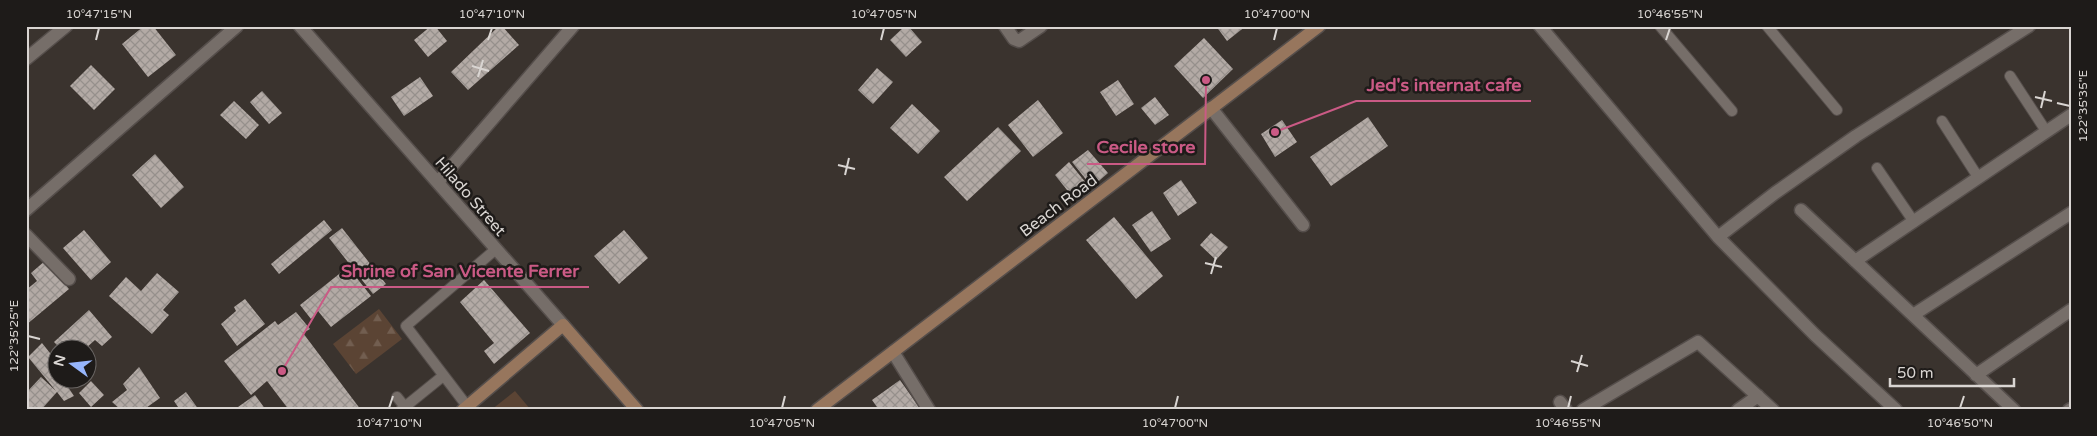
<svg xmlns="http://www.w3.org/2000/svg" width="2097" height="436" font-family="'Varela Round',sans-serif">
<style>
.green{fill:#5b4434}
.forest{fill:url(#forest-firs)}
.building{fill:url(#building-cross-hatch)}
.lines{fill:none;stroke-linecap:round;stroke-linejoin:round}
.service-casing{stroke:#554e4b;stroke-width:12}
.minor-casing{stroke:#554e4b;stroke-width:15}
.secondary-casing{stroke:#554e4b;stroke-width:15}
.service{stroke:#766e69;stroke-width:10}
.minor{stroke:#766e69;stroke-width:12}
.secondary{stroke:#97765d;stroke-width:12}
.ticks{fill:none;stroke:#d9d5d2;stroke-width:2}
.labels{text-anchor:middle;stroke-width:5;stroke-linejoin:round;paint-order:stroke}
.street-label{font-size:16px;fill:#d9d5d2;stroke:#1e1b19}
.leader{fill:none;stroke:#ca5a85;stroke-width:2}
.callout-dot{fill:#ca5a85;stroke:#1e1b19;stroke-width:2}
.callout-label{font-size:18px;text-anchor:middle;font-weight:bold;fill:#ca5a85;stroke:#1e1b19;stroke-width:5;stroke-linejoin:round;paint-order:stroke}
.neatline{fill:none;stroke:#d9d5d2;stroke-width:2}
.ticks-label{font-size:12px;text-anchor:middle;fill:#d9d5d2}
</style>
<defs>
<pattern id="forest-firs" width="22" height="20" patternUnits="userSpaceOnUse" patternTransform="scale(1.25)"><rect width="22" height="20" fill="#5b4434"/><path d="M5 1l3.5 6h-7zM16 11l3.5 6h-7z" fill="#725e50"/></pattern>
<pattern id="building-cross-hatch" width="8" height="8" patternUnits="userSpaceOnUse" patternTransform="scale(1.25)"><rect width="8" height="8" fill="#b3aaa5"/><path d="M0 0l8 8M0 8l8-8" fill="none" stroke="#96908c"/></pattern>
</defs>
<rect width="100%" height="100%" fill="#3a332e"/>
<!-- green -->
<path class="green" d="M515 391 531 410H491Z"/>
<!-- forest -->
<path class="forest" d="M379 309 402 339 356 374 333 344Z"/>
<!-- building -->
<path class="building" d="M144 26H153L176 55 148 77 122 44Z
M431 26H435L447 41 428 57 414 40Z
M499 26H502L519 45 468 90 451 72Z
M905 26H908L922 42 906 57 890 40Z
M1216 26H1246L1227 41Z
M1204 38 1233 69 1203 98 1174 66Z
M91 65 115 89 94 110 70 86Z
M877 68 893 82 873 104 858 90Z
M420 77 433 96 404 116 391 97Z
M1118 80 1134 104 1116 116 1100 92Z
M262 91 282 113 269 124 250 102Z
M1155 97 1169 115 1155 125 1141 108Z
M1038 100 1063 133 1033 157 1008 125Z
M234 101 259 125 246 139 220 115Z
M912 104 940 131 918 154 890 128Z
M1368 117 1388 146 1331 186 1310 157Z
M1282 120 1297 142 1275 157 1261 134Z
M998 127 1021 151 967 201 944 177Z
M1088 150 1108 173 1092 187 1072 162Z
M155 154 184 187 161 208 132 175Z
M1069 162 1086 183 1071 195 1055 175Z
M1181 180 1197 203 1178 216 1163 193Z
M1152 211 1171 239 1151 252 1132 225Z
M1114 217 1163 276 1136 299 1086 240Z
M324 220 332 230 279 274 271 264Z
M342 228 386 284 373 294 329 238Z
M84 230 111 262 91 280 63 248Z
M624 230 648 258 619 284 594 256Z
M1211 233 1228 247 1216 260 1200 245Z
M46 260 69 289 26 325V290L37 281 31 273Z
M348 267 371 296 331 327 318 311 311 319 300 305Z
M157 273 179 292 163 310 169 315 152 334 109 296 126 277 141 291Z
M484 280 530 333 494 364 484 351 494 343 460 302Z
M245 299 265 324 237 346 221 324 236 311 234 307Z
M89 310 112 337 102 346 95 340 86 348H60L54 342Z
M296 312 310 329 303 333 361 410H289L267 381 251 395 224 361 275 321 278 325Z
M42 343 54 358 58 357V378H62L74 396 64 401 57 392 41 410H26V393L41 377 56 391 28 357Z
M139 367 160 398 143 410H121L112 402 127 390 123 384Z
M900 380 921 410H879L872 400Z
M91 381 104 395 91 407 79 393Z
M186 392 199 410H180L174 401Z
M255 395 266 410H240L238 407Z"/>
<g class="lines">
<defs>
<path id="service" d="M1660 26 1732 111
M1767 26 1837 110
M2010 76 2046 131
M1942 121 1978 177
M1877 168 1914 222
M397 397 405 407
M467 406 406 326 496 249
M401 410 443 376"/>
<path id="minor" d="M300 26 563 325
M1005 26 1014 39 1019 41 1041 26
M1540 26 1718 237 1815 335 1896 410
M26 59 66 26
M1211 108 1303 225
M438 182 573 26
M26 210 237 26
M1801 210 2014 410
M26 235 69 279
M1718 237 1775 193 1856 136 2029 26
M1855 261 2071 115
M1913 315 2071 213
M893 352 929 410
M1976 375 2071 310
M1560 402 1566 410
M1583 410 1698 342 1773 410
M1738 410 1758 396
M2069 410 2071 409"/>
<path id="secondary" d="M463 410 563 325 637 410
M817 410 1319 26"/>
</defs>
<!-- service casing -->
<use href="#service" class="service-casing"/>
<!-- minor casing -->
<use href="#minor" class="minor-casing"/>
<!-- secondary casing -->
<use href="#secondary" class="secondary-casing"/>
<!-- service -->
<use href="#service" class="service"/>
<!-- minor -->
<use href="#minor" class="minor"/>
<!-- secondary -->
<use href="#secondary" class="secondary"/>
</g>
<!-- ticks -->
<path class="ticks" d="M96 40 99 28M488 40 492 28M881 40 884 28M1274 40 1277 28M1666 40 1670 28M472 66 489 71M478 77 483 60M2035 97 2052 101M2057 103 2070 106M2041 108 2045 91M838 165 855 169M845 175 849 158M1205 263 1222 267M1211 274 1216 257M28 336 40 339M1571 361 1588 366M1577 372 1582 355M389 408 393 396M782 408 785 396M1175 408 1178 396M1568 408 1571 396M1960 408 1964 396"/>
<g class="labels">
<!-- street labels -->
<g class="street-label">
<text transform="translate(471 196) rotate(49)" y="6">Hilado Street</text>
<text transform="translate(1058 205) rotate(-37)" y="6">Beach Road</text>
</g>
</g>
<!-- callouts -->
<path class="leader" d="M1275 132L1356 101H1531M1206 80L1205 164H1087M282 371L331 287H589"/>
<g class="callout-dot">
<circle cx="1275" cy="132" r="5"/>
<circle cx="1206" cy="80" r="5"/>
<circle cx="282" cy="371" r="5"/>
</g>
<g class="callout-label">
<text x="1444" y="91">Jed's internat cafe</text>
<text x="1146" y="153">Cecile store</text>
<text x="460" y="277">Shrine of San Vicente Ferrer</text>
</g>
<!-- border -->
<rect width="2097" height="436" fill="none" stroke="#1e1b19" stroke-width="55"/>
<!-- north arrow -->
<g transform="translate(72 364) rotate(285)"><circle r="24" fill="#1e1b19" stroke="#696563"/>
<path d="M0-4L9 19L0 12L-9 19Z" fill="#97b6fd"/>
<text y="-8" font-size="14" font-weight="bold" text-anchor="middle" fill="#d9d5d2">N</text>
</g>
<!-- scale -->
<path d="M1890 378v8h124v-8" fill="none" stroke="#d9d5d2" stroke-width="2.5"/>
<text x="1897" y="378" font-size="15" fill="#d9d5d2" stroke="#1e1b19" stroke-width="4" paint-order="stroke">50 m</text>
<rect x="28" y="28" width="2042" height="380" class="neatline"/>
<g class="ticks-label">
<text x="99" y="18">10°47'15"N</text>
<text x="492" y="18">10°47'10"N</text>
<text x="884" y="18">10°47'05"N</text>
<text x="1277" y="18">10°47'00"N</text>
<text x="1670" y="18">10°46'55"N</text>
<text transform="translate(2083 106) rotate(-90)" y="4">122°35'35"E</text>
<text transform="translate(14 336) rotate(-90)" y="4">122°35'25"E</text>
<text x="389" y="427">10°47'10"N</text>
<text x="782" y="427">10°47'05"N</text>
<text x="1175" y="427">10°47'00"N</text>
<text x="1568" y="427">10°46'55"N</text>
<text x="1960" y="427">10°46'50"N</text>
</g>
</svg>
